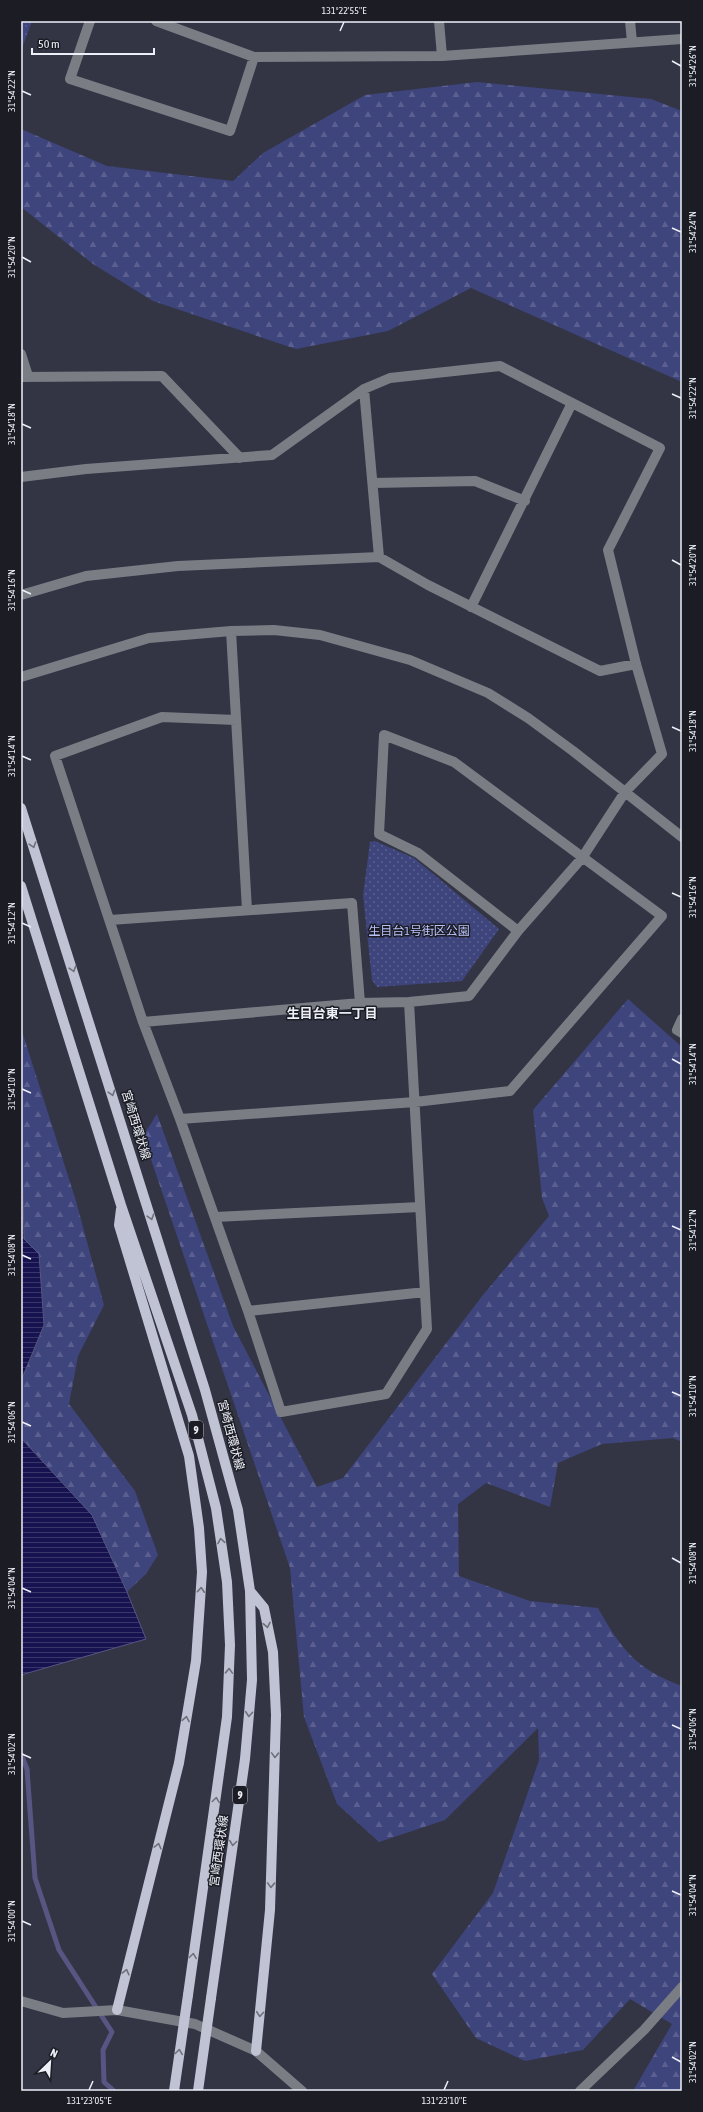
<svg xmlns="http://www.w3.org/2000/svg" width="703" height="2112" font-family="'Asap Condensed','Noto Sans JP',sans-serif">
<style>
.forest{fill:url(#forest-firs)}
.park{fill:url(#park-dots)}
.water{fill:url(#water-rules);stroke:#585583}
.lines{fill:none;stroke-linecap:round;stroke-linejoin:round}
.stream{stroke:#585583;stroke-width:5}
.minor{stroke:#7b7d85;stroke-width:10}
.major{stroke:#c0c3d3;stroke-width:10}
.major-bridge{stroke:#c0c3d3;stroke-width:10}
.oneway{stroke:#6e707c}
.ticks{fill:none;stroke:#eef0f9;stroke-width:1.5}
.labels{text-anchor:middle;stroke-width:3;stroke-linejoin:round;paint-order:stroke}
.shield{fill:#1c1d24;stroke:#afb1b9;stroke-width:1}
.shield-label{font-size:11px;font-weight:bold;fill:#eef0f9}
.park-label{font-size:12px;fill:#b9c2fc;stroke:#1c1d24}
.street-label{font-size:12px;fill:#eef0f9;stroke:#1c1d24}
.neighbourhood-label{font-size:13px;font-weight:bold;fill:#eef0f9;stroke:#1c1d24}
.neatline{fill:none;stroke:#eef0f9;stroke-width:1.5}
.ticks-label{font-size:10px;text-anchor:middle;fill:#eef0f9}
</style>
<defs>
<pattern id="forest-firs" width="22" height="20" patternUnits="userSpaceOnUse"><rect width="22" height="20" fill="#3e447c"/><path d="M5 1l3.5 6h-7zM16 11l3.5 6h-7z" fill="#5a5f8f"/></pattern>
<pattern id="park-dots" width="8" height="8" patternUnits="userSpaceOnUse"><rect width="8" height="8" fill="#3e447c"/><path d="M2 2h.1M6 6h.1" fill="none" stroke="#5a5f8f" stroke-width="1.8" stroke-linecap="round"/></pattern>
<pattern id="water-rules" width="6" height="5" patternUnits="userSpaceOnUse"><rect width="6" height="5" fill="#171350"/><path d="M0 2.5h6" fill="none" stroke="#39366a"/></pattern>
</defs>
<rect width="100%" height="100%" fill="#333544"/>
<!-- forest -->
<path class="forest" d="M477 82 651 99 682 111V382L471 288 388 331 296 349 153 301 93 264 21 207V129L107 166 233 181 263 153 365 95Z
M628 999 682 1047V1442L673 1438 602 1444 558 1463 550 1507 486 1483 458 1504 459 1576 530 1601 598 1608C621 1649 636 1669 682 1686V2091H633L672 2024 630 1999 583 2050 525 2061 476 2038 432 1974 493 1893 539 1760 538 1728 445 1820 379 1842 337 1804 304 1717 290 1568 143 1136 157 1114 233 1326 317 1487 343 1478 483 1295 549 1216 542 1198 533 1110Z
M21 1028 76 1201 104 1305 78 1356 69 1404 135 1491 158 1555 146 1574 127 1592 91 1515 21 1438V1381L44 1325 39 1254 24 1239 23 1190 21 1188Z"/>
<!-- park -->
<path class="park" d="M21 21H32L21 51Z
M375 841 414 858 499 929 462 981 377 987 372 980 363 895 370 842Z"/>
<!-- water -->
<path class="water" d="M21 1188 23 1190 24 1239 39 1254 44 1325 21 1381Z
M21 1438 92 1515 127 1592 146 1639 21 1675Z"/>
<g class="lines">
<!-- stream -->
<path class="stream" d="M21 1754 27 1769 35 1878 59 1950 112 2032 103 2050 104 2082 114 2091"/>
<!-- minor -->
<path class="minor" d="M90 21 70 79 230 131 254 57
M156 21 254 57 442 56 682 39
M439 21 442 56
M630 21 632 42
M21 354 28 376
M21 377 162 376 240 458
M364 389 379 557
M21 477 86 469 272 455 364 389 390 378 500 366 660 448 608 550 636 664 662 754 625 792 582 858 518 931 469 996 409 1002 360 1003 143 1022
M373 483 475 481 525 501
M21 595 86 576 178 566 379 557 428 585 600 671 636 664
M471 607 572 403
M231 631 247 910
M21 677 149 638 231 631 274 630 320 635 410 660 488 693 528 718 573 751 682 837
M236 720 162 717 55 756 143 1022 180 1119 248 1311 281 1412 386 1394 427 1329 409 1002
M110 920 352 903 360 1003
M682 1019 677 1030 682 1033
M180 1119 415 1102 510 1091 662 916 454 762 384 735 379 834 418 853 518 931
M215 1217 420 1207
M248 1311 425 1292
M21 2001 63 2013 117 2010 195 2024 256 2051 302 2091
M580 2091 644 2030 682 1987"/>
<!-- major -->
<path class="major" d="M21 808 205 1390 238 1510 250 1591 252 1680 245 1759 211 1998
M21 886 121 1205 192 1415 216 1508 227 1582 230 1645 227 1717 188 1995
M250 1591 264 1608 273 1652 276 1715 270 1910 256 2051
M117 2010 179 1763 196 1661 202 1572 199 1528 189 1456 119 1225 121 1209"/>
<!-- major-bridge -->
<path class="major-bridge" d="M174 2091 188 1995
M198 2091 211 1998"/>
</g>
<!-- one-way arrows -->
<defs><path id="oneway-chevron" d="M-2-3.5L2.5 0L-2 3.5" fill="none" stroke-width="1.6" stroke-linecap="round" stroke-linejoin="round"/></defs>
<g class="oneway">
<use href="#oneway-chevron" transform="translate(33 845) rotate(72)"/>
<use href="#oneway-chevron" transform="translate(73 969) rotate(72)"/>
<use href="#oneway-chevron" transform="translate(112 1093) rotate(73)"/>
<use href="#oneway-chevron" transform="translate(151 1217) rotate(73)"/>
<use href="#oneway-chevron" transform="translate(221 1541) rotate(-99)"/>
<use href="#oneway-chevron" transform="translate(201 1590) rotate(-86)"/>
<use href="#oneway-chevron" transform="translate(267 1625) rotate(79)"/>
<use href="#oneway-chevron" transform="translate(229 1671) rotate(-88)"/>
<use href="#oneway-chevron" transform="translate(249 1714) rotate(95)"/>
<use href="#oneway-chevron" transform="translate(186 1719) rotate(-80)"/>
<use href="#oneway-chevron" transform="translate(275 1755) rotate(92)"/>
<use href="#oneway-chevron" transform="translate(216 1800) rotate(-82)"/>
<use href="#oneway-chevron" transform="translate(233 1843) rotate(98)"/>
<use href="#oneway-chevron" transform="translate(158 1846) rotate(-76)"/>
<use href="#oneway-chevron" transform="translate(271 1885) rotate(92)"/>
<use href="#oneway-chevron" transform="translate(193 1956) rotate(-82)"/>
<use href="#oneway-chevron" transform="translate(126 1972) rotate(-76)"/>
<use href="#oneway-chevron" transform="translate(260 2014) rotate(95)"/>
<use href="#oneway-chevron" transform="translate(179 2052) rotate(-82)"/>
</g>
<!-- ticks -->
<path class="ticks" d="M340 31 344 22M672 61 681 66M22 91 31 95M672 228 681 232M22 257 31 262M672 394 681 398M22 424 31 428M672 560 681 565M22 590 31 594M672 727 681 731M22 756 31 760M672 893 681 897M22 923 31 927M672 1059 681 1064M22 1089 31 1093M672 1226 681 1230M22 1255 31 1259M672 1392 681 1396M22 1422 31 1426M672 1558 681 1563M22 1588 31 1592M672 1725 681 1729M22 1754 31 1758M672 1891 681 1895M22 1921 31 1925M672 2057 681 2062M89 2090 93 2081M444 2090 448 2081"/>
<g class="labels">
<!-- shield labels -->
<g class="shield">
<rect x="189" y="1421" width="14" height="18" rx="3"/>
<rect x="233" y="1786" width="14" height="18" rx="3"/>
</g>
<g class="shield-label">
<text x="196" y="1434">9</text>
<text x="240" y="1799">9</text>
</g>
<!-- park labels -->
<g class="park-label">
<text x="419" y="935">生目台1号街区公園</text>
</g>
<!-- street labels -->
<g class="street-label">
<text transform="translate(136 1125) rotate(73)" y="4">宮崎西環状線</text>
<text transform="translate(231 1435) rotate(75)" y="4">宮崎西環状線</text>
<text transform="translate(219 1851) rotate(-82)" y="4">宮崎西環状線</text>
</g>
<!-- neighbourhood labels -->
<g class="neighbourhood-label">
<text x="332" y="1018">生目台東一丁目</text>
</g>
</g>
<!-- border -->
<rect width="703" height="2112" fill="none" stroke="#1c1d24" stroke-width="44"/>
<!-- north arrow -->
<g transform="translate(50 2062) rotate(25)" stroke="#1c1d24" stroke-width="3" paint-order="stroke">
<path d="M0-3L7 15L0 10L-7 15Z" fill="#eef0f9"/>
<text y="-6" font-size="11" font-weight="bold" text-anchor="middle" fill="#eef0f9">N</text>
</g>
<!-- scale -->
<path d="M32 48v6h122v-6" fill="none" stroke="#eef0f9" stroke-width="2"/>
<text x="38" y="48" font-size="12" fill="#eef0f9" stroke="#1c1d24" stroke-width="3" paint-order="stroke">50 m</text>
<rect x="22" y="22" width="659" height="2068" class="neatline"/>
<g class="ticks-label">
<text x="344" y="14">131°22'55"E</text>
<text transform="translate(692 66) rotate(-90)" y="4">31°54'26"N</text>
<text transform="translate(11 91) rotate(-90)" y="4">31°54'22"N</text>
<text transform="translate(692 232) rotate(-90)" y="4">31°54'24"N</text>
<text transform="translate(11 257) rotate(-90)" y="4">31°54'20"N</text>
<text transform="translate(692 398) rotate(-90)" y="4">31°54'22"N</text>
<text transform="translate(11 424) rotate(-90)" y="4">31°54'18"N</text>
<text transform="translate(692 565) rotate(-90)" y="4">31°54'20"N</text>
<text transform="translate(11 590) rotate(-90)" y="4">31°54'16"N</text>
<text transform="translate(692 731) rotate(-90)" y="4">31°54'18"N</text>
<text transform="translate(11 756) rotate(-90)" y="4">31°54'14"N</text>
<text transform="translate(692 897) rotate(-90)" y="4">31°54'16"N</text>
<text transform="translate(11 923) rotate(-90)" y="4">31°54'12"N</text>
<text transform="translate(692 1064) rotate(-90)" y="4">31°54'14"N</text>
<text transform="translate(11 1089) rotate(-90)" y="4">31°54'10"N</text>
<text transform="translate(692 1230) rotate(-90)" y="4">31°54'12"N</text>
<text transform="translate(11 1255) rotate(-90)" y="4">31°54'08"N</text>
<text transform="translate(692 1396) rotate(-90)" y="4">31°54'10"N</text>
<text transform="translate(11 1422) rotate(-90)" y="4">31°54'06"N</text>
<text transform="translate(692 1563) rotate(-90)" y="4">31°54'08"N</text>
<text transform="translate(11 1588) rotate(-90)" y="4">31°54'04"N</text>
<text transform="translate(692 1729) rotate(-90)" y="4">31°54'06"N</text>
<text transform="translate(11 1754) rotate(-90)" y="4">31°54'02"N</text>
<text transform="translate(692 1895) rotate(-90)" y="4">31°54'04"N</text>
<text transform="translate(11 1921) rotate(-90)" y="4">31°54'00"N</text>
<text transform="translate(692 2062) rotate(-90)" y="4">31°54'02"N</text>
<text x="89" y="2104">131°23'05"E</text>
<text x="444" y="2104">131°23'10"E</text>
</g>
</svg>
